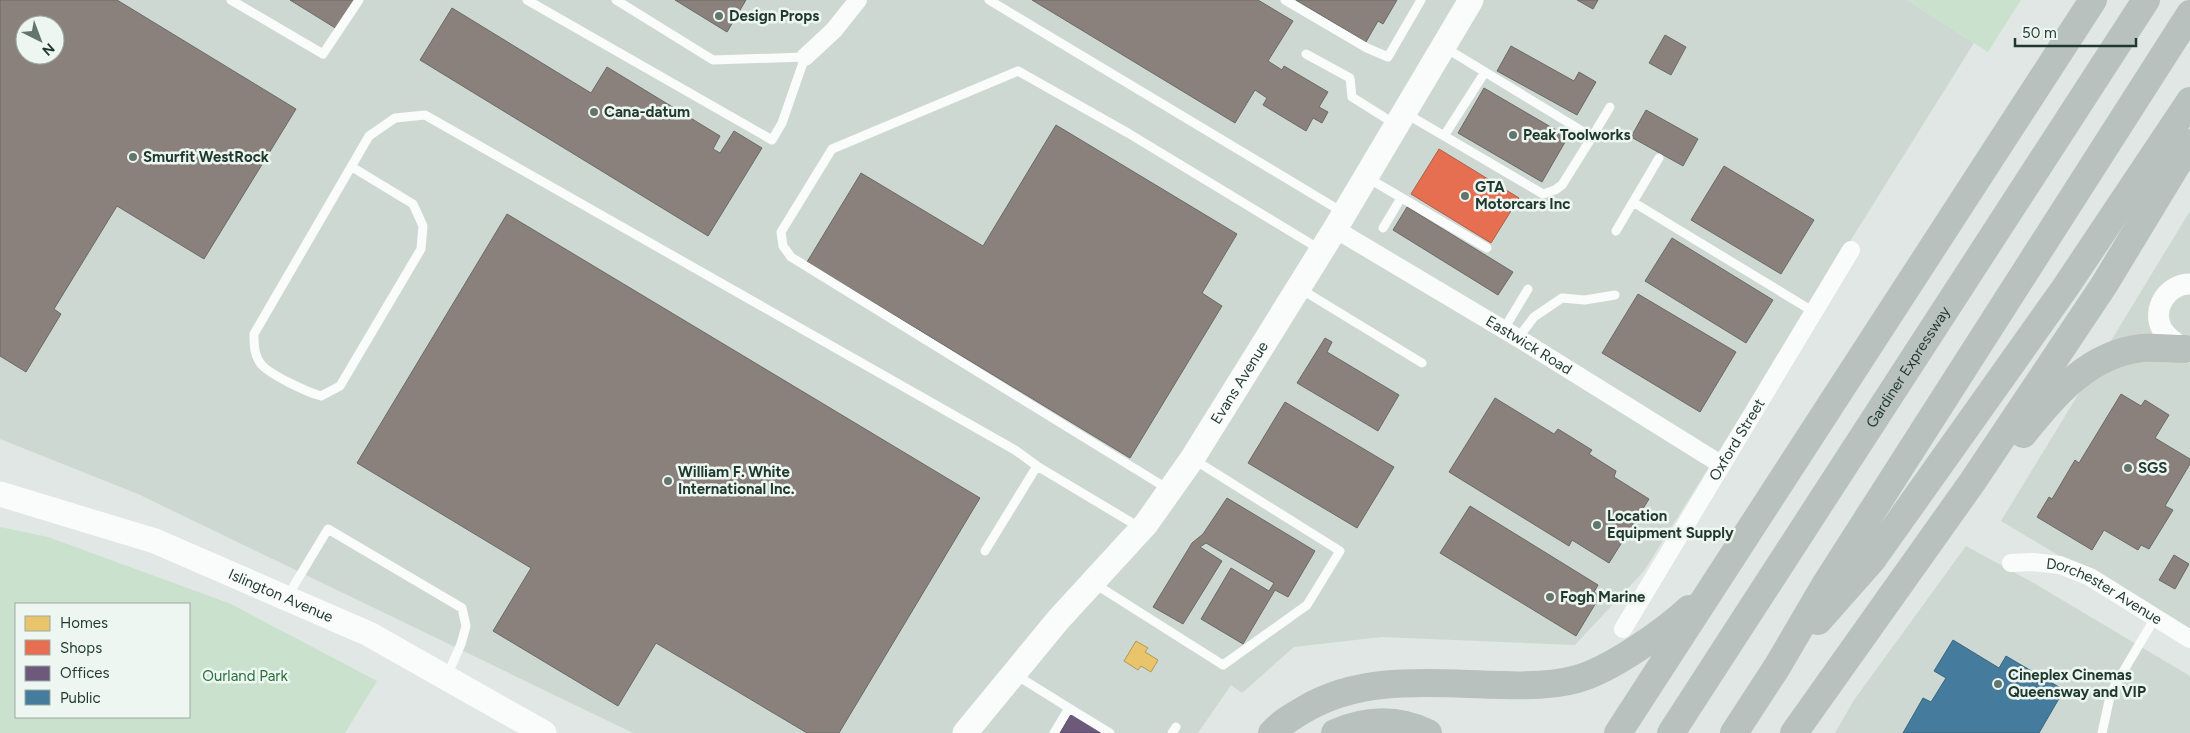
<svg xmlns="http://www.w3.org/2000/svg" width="2190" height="733" font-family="Figtree,sans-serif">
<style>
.built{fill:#ced8d3;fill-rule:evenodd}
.green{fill:#c9e1cd;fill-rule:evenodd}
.homes{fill:#e9c46a;stroke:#ac9a58}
.shops{fill:#e76f51;stroke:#ab5f47}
.offices{fill:#6d597a;stroke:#564f64}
.public{fill:#457b9d;stroke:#3a677c}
.industry{fill:#8a817c;stroke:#6a6b65;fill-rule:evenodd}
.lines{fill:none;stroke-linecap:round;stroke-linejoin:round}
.service{stroke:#fafbfb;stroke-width:9}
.minor{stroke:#fafbfb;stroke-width:18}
.tertiary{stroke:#fafbfb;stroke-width:21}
.secondary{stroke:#fafbfb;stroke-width:25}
.motorway{stroke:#b9c1be;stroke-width:28}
.poi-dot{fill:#63766e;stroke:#eef6f1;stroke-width:2}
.labels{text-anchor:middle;stroke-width:5;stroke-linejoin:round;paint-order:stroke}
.poi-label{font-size:15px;font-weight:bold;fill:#1f392f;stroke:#eef6f1;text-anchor:start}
.street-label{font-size:15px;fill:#1f392f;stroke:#eef6f1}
.park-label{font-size:15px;fill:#29703c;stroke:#eef6f1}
</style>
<rect width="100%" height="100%" fill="#e1e7e4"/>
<!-- built -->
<path class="built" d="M0 0H1907L1974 43 1644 571 1575 645 1382 637 1294 647 1242 693 1231 685 1198 733H633L138 494 0 439ZM25 25H55V55H25Z
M2190 211V634L2001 521Z
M1966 546 2032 582 2190 676V733H1835L1854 700Z"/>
<!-- green -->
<path class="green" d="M1907 0H2021L1988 52Z
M0 527 48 537 231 604 377 681 345 733H0ZM16 604H189V717H16Z"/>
<!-- homes -->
<path class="homes" d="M1136 641 1148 648 1145 652 1158 660 1151 672 1141 666 1138 670 1124 661Z"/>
<!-- shops -->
<path class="shops" d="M1439 149 1519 198 1491 243 1411 194Z"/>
<!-- offices -->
<path class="offices" d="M1072 712 1107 733H1060Z"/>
<!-- public -->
<path class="public" d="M1953 640 1999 668 2006 656 2064 690 2039 733H1903L1923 698 1931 702 1946 678 1934 671Z"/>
<!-- industry -->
<path class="industry" d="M0 0H117L296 109 204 259 117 206 54 309 61 314 26 372 0 356ZM25 25H55V55H25Z
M290 0H355L337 29Z
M675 0H746L727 32Z
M1032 0H1258L1293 21 1268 61 1282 70 1284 66 1328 92 1319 107 1328 112 1322 123 1313 118 1306 131 1263 105 1267 98 1255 90 1235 123Z
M1296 0H1397L1383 24 1378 21 1366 42Z
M1577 0H1598L1593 9Z
M452 8 591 93 607 67 720 136 713 149 720 153 734 131 762 148 708 236 420 60Z
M1665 35 1686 47 1671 75 1649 63Z
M1511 46 1574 81 1579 72 1596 82 1577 115 1497 71Z
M1484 88 1568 137 1542 182 1458 133Z
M1646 110 1698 139 1683 166 1631 137Z
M1056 125 1237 234 1202 293 1222 306 1130 458 807 262 861 173 983 246Z
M1724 166 1814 220 1781 274 1691 220Z
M1407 207 1513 272 1498 295 1393 230Z
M507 214 980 498 839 733H807L656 643 618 706 493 631 531 568 357 463Z
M1672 238 1773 300 1746 343 1645 281Z
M1638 294 1736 352 1700 412 1602 353Z
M1325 338 1332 342 1327 352 1399 395 1378 431 1297 383Z
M2121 394 2141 406 2145 400 2169 415 2155 438 2190 459V464L2165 506 2173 510 2149 549 2141 545 2138 550 2104 530 2092 550 2037 517 2049 497 2052 499 2075 460 2079 463Z
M1495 398 1554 434 1558 429 1592 450 1589 454 1616 471 1614 477 1649 499 1609 563 1572 540 1569 546 1449 472Z
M1285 402 1394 467 1357 528 1248 463Z
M1227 498 1315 551 1288 597 1275 590 1243 644 1201 619 1231 568 1269 591 1274 583 1206 543 1200 547 1222 561 1183 624 1153 607 1192 543 1203 534Z
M1470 506 1598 585 1594 592 1600 596 1576 636 1440 553Z
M2174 555 2189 564 2175 589 2159 580Z"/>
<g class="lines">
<!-- service -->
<path class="service" d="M231 0 323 54 359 0
M527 0 772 140 782 123 805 57 713 60 616 0
M989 0 1344 213
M1285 0 1367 48 1388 57 1421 0
M1306 54 1350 78 1352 97 1395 124
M1405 113 1543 194 1555 190 1562 185 1592 137 1444 47
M1444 136 1485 72
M1592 137 1610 107
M352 167 413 204 423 226 421 249 340 386 321 396C307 392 270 375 261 364 254 355 254 345 254 334L369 136 395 118 425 115 1015 450 1037 466
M1368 178 1487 248
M1633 202 1659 158
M1383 228 1401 198
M1616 231 1633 202 1814 312
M1299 288 1422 363
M1504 329 1528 289
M1518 338 1534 317 1562 298 1585 300 1615 295
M1168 489 791 257 783 246 781 232 832 149 1018 71 1128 133 1321 250
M985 551 1037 466 1139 527
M1095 584 1223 665 1307 605 1340 551 1193 459
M287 597 328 529 462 608 466 626 461 644 447 676
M1016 675 1069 708 1054 733
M1069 708 1110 733
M1172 733 1176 727
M2102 733 2111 692 2155 618"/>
<!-- minor -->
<g class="minor">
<path d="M805 57 834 30 858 0"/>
<path id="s1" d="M1335 229 1518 338 1722 465"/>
<path id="s2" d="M2011 563 2033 562 2060 565 2090 577 2190 639"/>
<path id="s3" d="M1623 629 1851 250"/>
</g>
<!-- tertiary -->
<path class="tertiary" d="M2189 352C2181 347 2167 338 2162 329 2151 308 2168 284 2190 284"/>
<!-- secondary -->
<g class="secondary">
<path id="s4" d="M0 494 155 541 369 634 544 733"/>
<path id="s5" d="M965 733 1058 620 1146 524 1192 459 1335 229 1471 0"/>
</g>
<!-- motorway -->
<g class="motorway">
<path d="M2023 434C2055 395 2088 354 2142 348 2156 347 2171 349 2185 349"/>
<path d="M1818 621 1872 560 2065 288 2190 101"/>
<path d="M1272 733C1281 723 1293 716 1305 709 1364 674 1436 684 1502 685 1527 686 1553 686 1577 679 1610 670 1664 632 1689 609"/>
<path d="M1335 733C1367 719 1397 718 1428 733"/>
<path d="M1618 733 2093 0"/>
<path id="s6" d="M1671 733 2146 0"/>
<path d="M1734 733 1777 667 1825 585 2190 14"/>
<path d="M1794 733 1973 481 2104 285 2190 143"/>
</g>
</g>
<!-- markers -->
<g class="poi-dot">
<circle cx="719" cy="16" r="5"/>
<circle cx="594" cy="112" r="5"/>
<circle cx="1513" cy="135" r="5"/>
<circle cx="133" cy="157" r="5"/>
<circle cx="1465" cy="196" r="5"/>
<circle cx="2128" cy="468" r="5"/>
<circle cx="668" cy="481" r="5"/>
<circle cx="1597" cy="525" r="5"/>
<circle cx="1550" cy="597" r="5"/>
<circle cx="1998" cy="684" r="5"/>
</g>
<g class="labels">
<!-- poi labels -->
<g class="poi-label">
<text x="729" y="21">Design Props</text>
<text x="604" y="117">Cana-datum</text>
<text x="1523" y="140">Peak Toolworks</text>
<text x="143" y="162">Smurfit WestRock</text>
<text x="1475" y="192">GTA<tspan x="1475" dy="17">Motorcars Inc</tspan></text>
<text x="2138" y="473">SGS</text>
<text x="678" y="477">William F. White<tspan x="678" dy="17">International Inc.</tspan></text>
<text x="1607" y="521">Location<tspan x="1607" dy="17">Equipment Supply</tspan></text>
<text x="1560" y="602">Fogh Marine</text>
<text x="2008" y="680">Cineplex Cinemas<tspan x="2008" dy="17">Queensway and VIP</tspan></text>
</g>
<!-- street labels -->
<g class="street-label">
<text dy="5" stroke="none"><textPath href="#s1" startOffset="226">Eastwick Road</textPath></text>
<text dy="5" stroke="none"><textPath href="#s6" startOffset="436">Gardiner Expressway</textPath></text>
<text dy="5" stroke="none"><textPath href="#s5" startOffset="446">Evans Avenue</textPath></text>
<text dy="5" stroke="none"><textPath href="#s3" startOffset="221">Oxford Street</textPath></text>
<text dy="5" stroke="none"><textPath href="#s2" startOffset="100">Dorchester Avenue</textPath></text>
<text dy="5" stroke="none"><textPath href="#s4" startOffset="299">Islington Avenue</textPath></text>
</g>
<!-- park labels -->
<g class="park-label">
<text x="245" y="681">Ourland Park</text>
</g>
</g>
<!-- legend -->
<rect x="15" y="603" width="175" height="115" fill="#eef6f1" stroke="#9baaa3"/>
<rect x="25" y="616" width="25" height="15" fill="#e9c46a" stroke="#9baaa3"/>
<text x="60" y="628" font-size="15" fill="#1f392f">Homes</text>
<rect x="25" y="640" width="25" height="15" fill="#e76f51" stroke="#9baaa3"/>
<text x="60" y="653" font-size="15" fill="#1f392f">Shops</text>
<rect x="25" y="666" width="25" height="15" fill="#6d597a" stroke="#9baaa3"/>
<text x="60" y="678" font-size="15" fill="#1f392f">Offices</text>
<rect x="25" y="690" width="25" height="15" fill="#457b9d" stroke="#9baaa3"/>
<text x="60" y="703" font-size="15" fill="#1f392f">Public</text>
<!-- north arrow -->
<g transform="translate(40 40) rotate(138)"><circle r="24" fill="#eef6f1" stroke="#9baaa3"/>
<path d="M0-4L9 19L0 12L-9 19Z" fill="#63766e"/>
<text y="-8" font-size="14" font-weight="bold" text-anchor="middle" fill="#1f392f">N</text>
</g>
<!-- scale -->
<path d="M2015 38v8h121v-8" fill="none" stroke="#1f392f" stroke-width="2.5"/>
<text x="2022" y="38" font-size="15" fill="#1f392f" stroke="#eef6f1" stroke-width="4" paint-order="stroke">50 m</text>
</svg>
